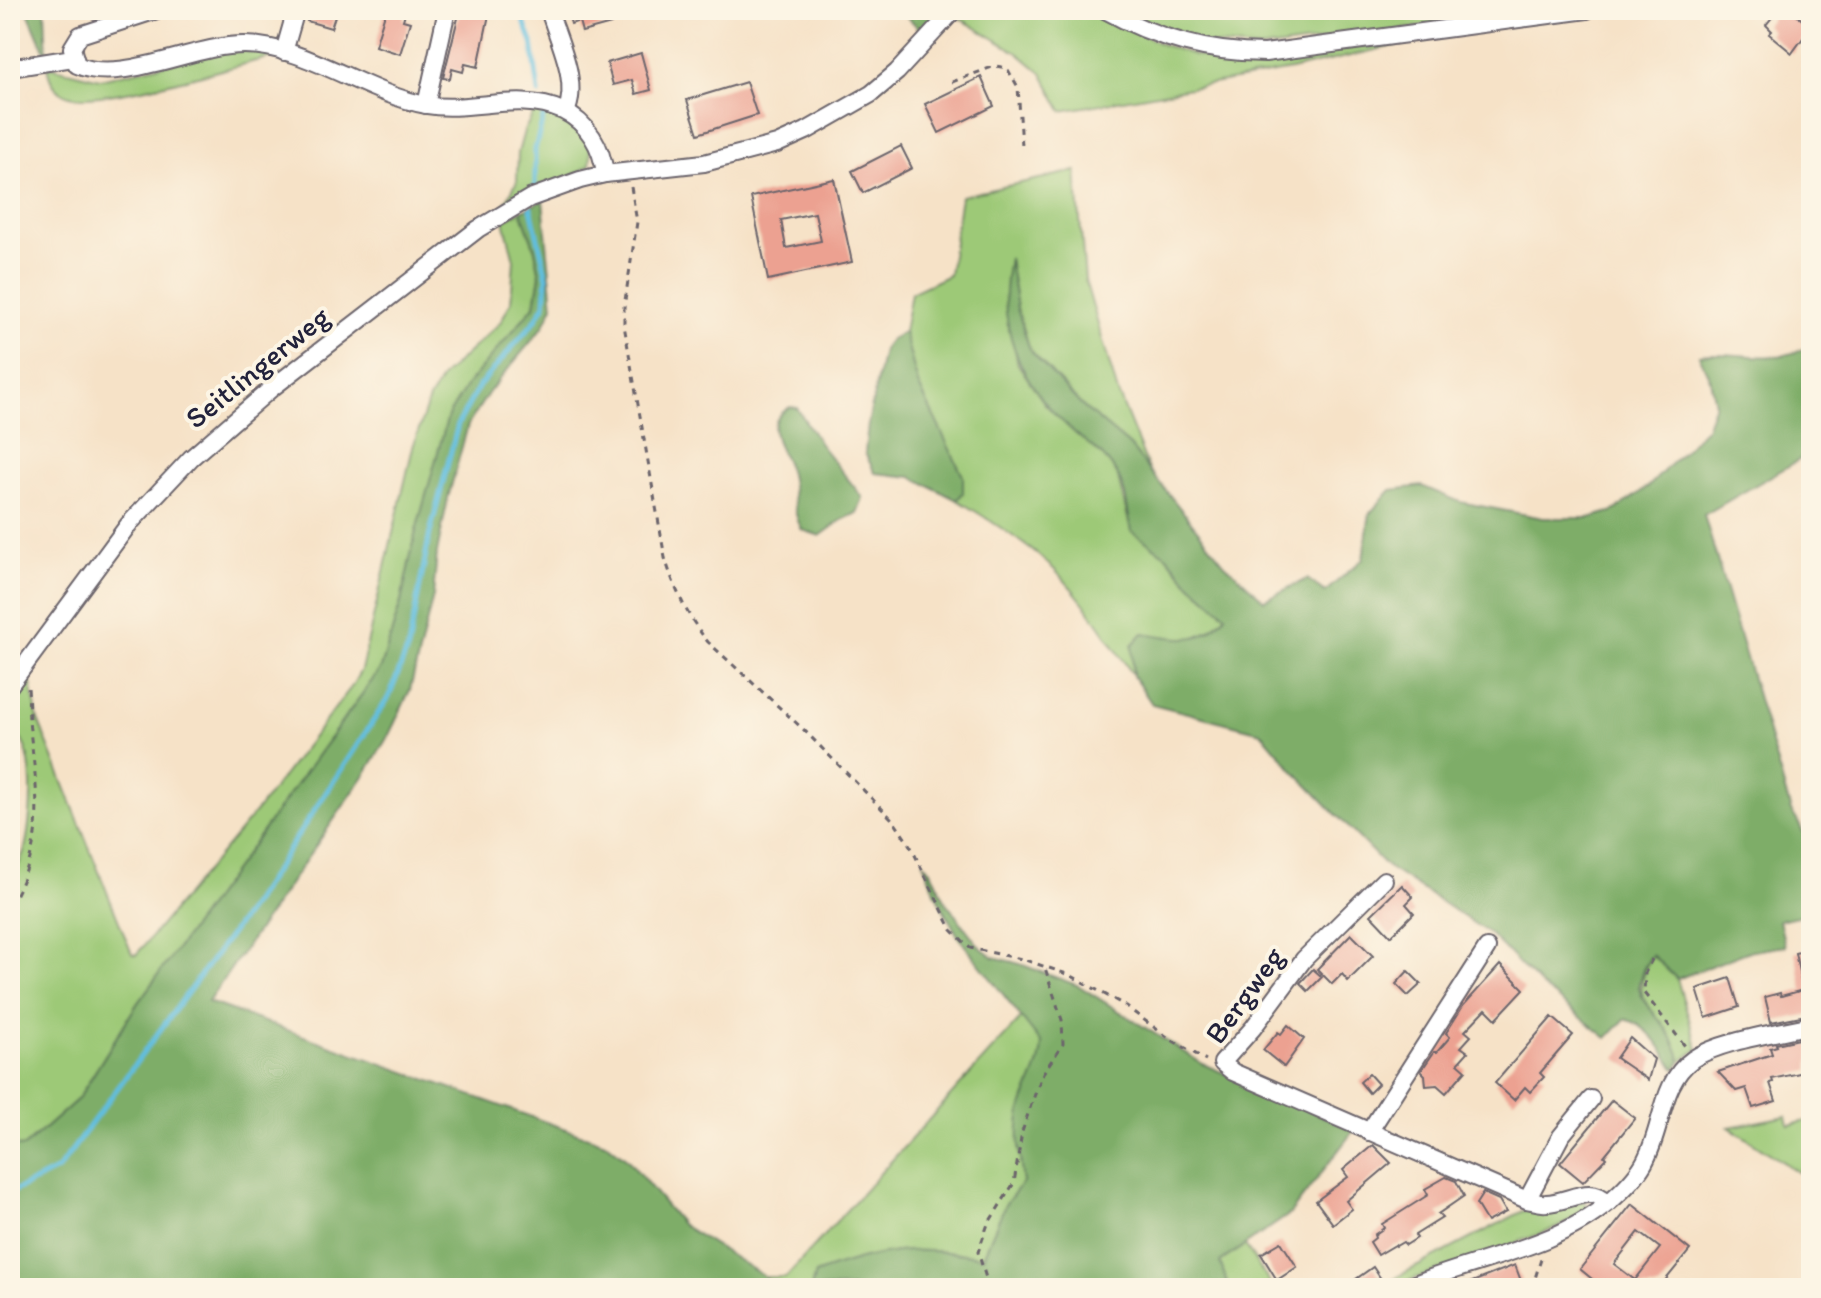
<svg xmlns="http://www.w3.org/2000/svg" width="1821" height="1298" font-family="Itim,sans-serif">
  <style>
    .green { fill: #9dc977; stroke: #607659; stroke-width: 2 }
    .forest { fill: #7ead68; stroke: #506852; stroke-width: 2 }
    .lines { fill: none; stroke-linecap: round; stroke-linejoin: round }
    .stream { stroke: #61bedf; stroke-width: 5 }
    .building { fill: #eca191; fill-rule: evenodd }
    .street-casing { stroke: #6c656c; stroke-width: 20 }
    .path { stroke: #6c656c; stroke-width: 3; stroke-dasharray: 6 6; stroke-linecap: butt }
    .street { stroke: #fff; stroke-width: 16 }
    .labels { text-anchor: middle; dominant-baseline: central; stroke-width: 8; stroke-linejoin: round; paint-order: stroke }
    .street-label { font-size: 30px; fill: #22223b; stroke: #fcf5e5 }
  </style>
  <rect width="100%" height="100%" fill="#fcf5e5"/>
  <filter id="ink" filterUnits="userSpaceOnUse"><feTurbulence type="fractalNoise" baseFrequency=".0125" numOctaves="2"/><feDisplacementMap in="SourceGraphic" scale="16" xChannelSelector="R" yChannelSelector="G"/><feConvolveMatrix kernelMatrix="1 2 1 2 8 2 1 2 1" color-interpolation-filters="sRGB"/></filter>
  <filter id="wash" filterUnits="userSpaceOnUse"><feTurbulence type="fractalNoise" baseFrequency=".006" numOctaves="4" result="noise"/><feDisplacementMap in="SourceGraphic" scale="32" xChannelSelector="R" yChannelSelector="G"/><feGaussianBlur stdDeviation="1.8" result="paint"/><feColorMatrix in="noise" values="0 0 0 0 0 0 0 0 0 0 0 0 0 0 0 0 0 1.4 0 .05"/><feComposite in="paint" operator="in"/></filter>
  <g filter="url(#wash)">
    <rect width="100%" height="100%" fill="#f6e2c7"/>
    <!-- green -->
    <g class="green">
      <path d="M963,10h130l68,34 33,11 38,5 36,-1 154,-20 -131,31 -229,41 -20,-38 -24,-20 -62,-37z"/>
      <path d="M1115,10h363l1,9 -219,30 -61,-6z"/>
      <path d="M246,51l30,5c-39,9 -180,51 -209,39 -13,-5 -18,-15 -20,-29l53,13 119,-27z"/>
      <path d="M535,110c30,7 61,19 55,55l-13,8 -72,31 12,-23 1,-28 6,-22z"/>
      <path d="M1076,171l9,109 33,113 32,79 -20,-26 -49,-41 -51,-55 -13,-42 -8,-46 -4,38 13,64 27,40 31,30 22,15 19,24 14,58 36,25 22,27 37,32c-27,32 -46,24 -83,18l-10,12v30c-27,-39 -53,-84 -90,-116 -27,-22 -56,-41 -86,-59l6,-7 -22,-60 -23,-49 -14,-52 7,-39 38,-18 12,-79z"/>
      <path d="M521,211l13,35 6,29 -5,30 -68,80 -35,92 -16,54 -15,71 -20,66 -244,336 -59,95 -54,48 -14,-1v-263c5,-12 12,-23 15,-35 6,-25 15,-107 -15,-118v-37l18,-25 10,52 94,234 4,1 122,-146 94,-123 9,-16 52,-223 16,-48 14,-23 57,-53 11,-21 3,-42 -10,-40z"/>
      <path d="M1652,955l25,24 21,70 -17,13c-12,-49 -61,-54 -29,-107z"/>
      <path d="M1022,1017l20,27 -1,17 -20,51 -2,36 4,34 -18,23 -22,52c-67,-12 -104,-7 -168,17l-4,14h-40l-6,-11h21z"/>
      <path d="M1787,1116l2,9 22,-5v35l-11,18 -71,-46z"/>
      <path d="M1583,1201l4,4 -1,5 -29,18 -169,60 3,-8 132,-69z"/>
      <path d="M1245,1245l28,43h-44l-9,-26z"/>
    </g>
    <!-- forest -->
    <g class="forest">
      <path d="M27,10h18l2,47z"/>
      <path d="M901,10h43l-20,24z"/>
      <path d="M543,200l10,106 -10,21 -54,65 -21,33 -20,73 -11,55 -4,43 -23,94 -20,43 -24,40 -158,229 400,142 20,16 54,65 83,52 6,11h-761v-142l14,1 54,-48 59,-95 244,-336 20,-66 15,-71 32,-115 19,-31 68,-80 5,-30 -6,-29 -13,-35z"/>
      <path d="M1009,258l8,50 13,42 51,55 49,41 94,117 40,37 43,-21 18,13 38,-33 7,-46 21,-23 31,-4 38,16 83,16h46l25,-7 35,-25 57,-58 9,-24 -5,-25 -11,-24c37,-6 79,13 112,-11v109l-107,62 87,296c24,33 20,63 20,102l-32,7 6,26 -38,6 -70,27 -25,-24c-6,9 -12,18 -13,29 0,17 18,30 26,43 8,11 13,22 16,35l-6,7c-13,-20 -25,-43 -50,-50l-18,19 -66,-52 -51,-52 -104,-68 -92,-95 -33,-39 -109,-28 -19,-28 -1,-31 11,-12c37,5 57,14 83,-18l-37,-32 -22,-27 -36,-25c-3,-19 -5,-44 -16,-60 -11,-17 -25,-25 -40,-38 -41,-35 -67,-77 -70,-132 -1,-14 2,-29 4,-43z"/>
      <path d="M904,332l14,52 45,92v17l-6,7 -45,-23 -37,-4 -10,-20 3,-29 15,-74 8,-11z"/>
      <path d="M790,407l7,1 23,36 43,54 -6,15 -15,7 -22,16 -18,-6c-11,-22 -7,-34 -12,-56 -5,-24 -33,-47 0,-67z"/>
      <path d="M923,862l7,7 17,35 33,43 14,10 26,7 59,22 124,78 151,66 -64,84 -70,48 9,26h-418l4,-14c63,-24 100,-29 168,-17l22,-52 18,-23c-3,-23 -7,-48 -2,-71 6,-24 20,-42 21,-67l-83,-106 -21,-39z"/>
    </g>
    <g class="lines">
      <!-- stream -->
      <g class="stream">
        <path d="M519,10l13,32 7,51"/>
        <path d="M535,188v-39l9,-34"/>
        <path d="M10,1193l48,-24 194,-264 137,-208 19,-49 22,-115 28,-109 21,-38 56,-65 10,-17 2,-26 -16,-70"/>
      </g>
    </g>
    <g id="blocks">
      <!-- building -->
      <g class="building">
        <path d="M310,10h27l-6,18 -24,-7z"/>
        <path d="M386,10h20l-3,10 7,2 -10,32 -25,-8z"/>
        <path d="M460,10h30l-12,57 -13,-3 -2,8 -11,-3 -2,10 -7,-1z"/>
        <path d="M567,10h40l4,14 -29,8 -3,-11 -8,3z"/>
        <path d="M1778,10h12l21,17 -19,26 -23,-19 3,-3 -6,-6z"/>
        <path d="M641,53l10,37 -15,4 -4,-14 -19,5 -6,-22z"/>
        <path d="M981,77l13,29 -55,27 -14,-29z"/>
        <path d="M746,82l11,33 -59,19 -11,-34z"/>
        <path d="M901,146l11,22 -49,25 -11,-22z"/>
        <path d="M834,179l18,83 -84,18 -17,-83zM815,213l6,28 -35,7 -5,-28z"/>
        <path d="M1402,885l11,12 -7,7 8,9 -23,23 -20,-21z"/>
        <path d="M1351,934l22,22 -25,25 -6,-7 -10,10 -15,-15z"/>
        <path d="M1811,949v65l-40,8 -6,-25 15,-4 1,3 22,-6 -8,-37z"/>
        <path d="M1500,965l24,24 -28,30 -10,-10 -21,22 6,5 -10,11 7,5 -10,11 8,7 -20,23 -9,-8 -11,1 -1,-11 -4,-4 13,-19h3l13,-15 -4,-4 17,-27z"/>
        <path d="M1313,969l9,8 -14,14 -8,-8z"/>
        <path d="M1408,971l13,13 -13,12 -12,-12z"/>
        <path d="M1730,978l9,29 -33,11 -9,-29z"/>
        <path d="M1552,1017l21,18 -33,38 4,4 -14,15 -5,-5 -11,13 -19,-17z"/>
        <path d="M1288,1025l16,14 -20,28 -21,-17 15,-18 3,2z"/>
        <path d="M1630,1038l24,21 -6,21 -32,-22z"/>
        <path d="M1804,1038l1,7 6,-1 -2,27 -37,8 1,3 -3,1 6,18 -23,7 -7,-20 -10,3 -18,-19 54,-18 -2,-6 7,-2 -1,-2z"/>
        <path d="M1369,1074l9,10 -9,9 -9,-11z"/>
        <path d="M1612,1100l23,18 -31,38 2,2 -23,24 -23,-19z"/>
        <path d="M1373,1145l18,18 -45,38 6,8 -19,15 -17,-23 32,-24 -5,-7z"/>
        <path d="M1446,1177l10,4 8,15 -26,18 4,4 -27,17 2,3 -11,7 -3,-3 -7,4 -1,-1 -17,10 -8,-13 5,-4 -1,-3 10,-7 -2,-4 46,-29 -3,-6z"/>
        <path d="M1483,1193l16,7 7,12 -19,10 -11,-18z"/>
        <path d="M1632,1204l58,46 -31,38h-56l-23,-19zM1639,1232l21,16 -25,32 -21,-16z"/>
        <path d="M1281,1242l16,25 -20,13 -16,-26z"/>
        <path d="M1515,1265l6,16 -19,7h-45z"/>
        <path d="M1373,1267l8,12 -13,9h-6l-6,-9z"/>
      </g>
    </g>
  </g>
  <g filter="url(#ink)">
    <use href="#blocks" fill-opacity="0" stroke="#6c656c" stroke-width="2"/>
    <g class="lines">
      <!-- street casing -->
      <g class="street-casing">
        <g id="street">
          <path d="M157,10l-77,25 -8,13 5,17c44,20 116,-20 166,-20 60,-1 121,48 183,60 46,8 93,-14 137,6 25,12 39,36 42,63"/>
          <path d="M549,10c9,30 31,72 17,102"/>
          <path d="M1105,10c50,28 102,43 160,43l322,-43"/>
          <path d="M284,52l12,-42"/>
          <path d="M10,68l63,-10"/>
          <path d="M426,105l21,-95"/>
          <path d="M10,685l119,-161 62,-66 81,-70 206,-159 52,-31 50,-18 25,-6 99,-11 73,-19 29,-13 65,-37 26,-22 57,-62"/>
          <path d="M1384,880l-80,79 -51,69 -31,35 11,9 294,128c6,1 13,4 19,3 22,0 44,-20 62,0"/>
          <path d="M1369,1132l118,-184"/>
          <path d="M1527,1200l34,-64 30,-37"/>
          <path d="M1405,1288c64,-28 149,-39 203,-85 13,-11 27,-24 36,-40 19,-33 16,-81 49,-104 27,-18 85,-26 118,-34"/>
        </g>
      </g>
      <!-- path -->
      <g class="path">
        <path d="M952,82l43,-16 12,2 11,19 4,59"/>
        <path d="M631,187l6,35 -13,85v18l41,233c10,32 22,58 43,84l95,87 90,91 18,27 41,83 18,18 52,11 48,16 54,30 46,34 36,21"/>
        <path d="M10,905c36,-64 28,-106 20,-175 -2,-14 -1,-29 -2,-43"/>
        <path d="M1652,959l-7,14 -1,20 41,53"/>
        <path d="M989,1288l-11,-36 10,-28 26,-41 8,-51 10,-30 11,-29 20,-29 -1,-24 -17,-52"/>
        <path d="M1532,1288l10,-32"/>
      </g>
      <!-- street -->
      <use href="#street" class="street"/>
    </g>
  </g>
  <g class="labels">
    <!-- street labels -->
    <g class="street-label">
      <text transform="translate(257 367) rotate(-39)">Seitlingerweg</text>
      <text transform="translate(1244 995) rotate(-54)">Bergweg</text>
    </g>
  </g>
  <!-- margin -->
  <rect width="1821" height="1298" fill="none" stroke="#fcf5e5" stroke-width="40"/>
</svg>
